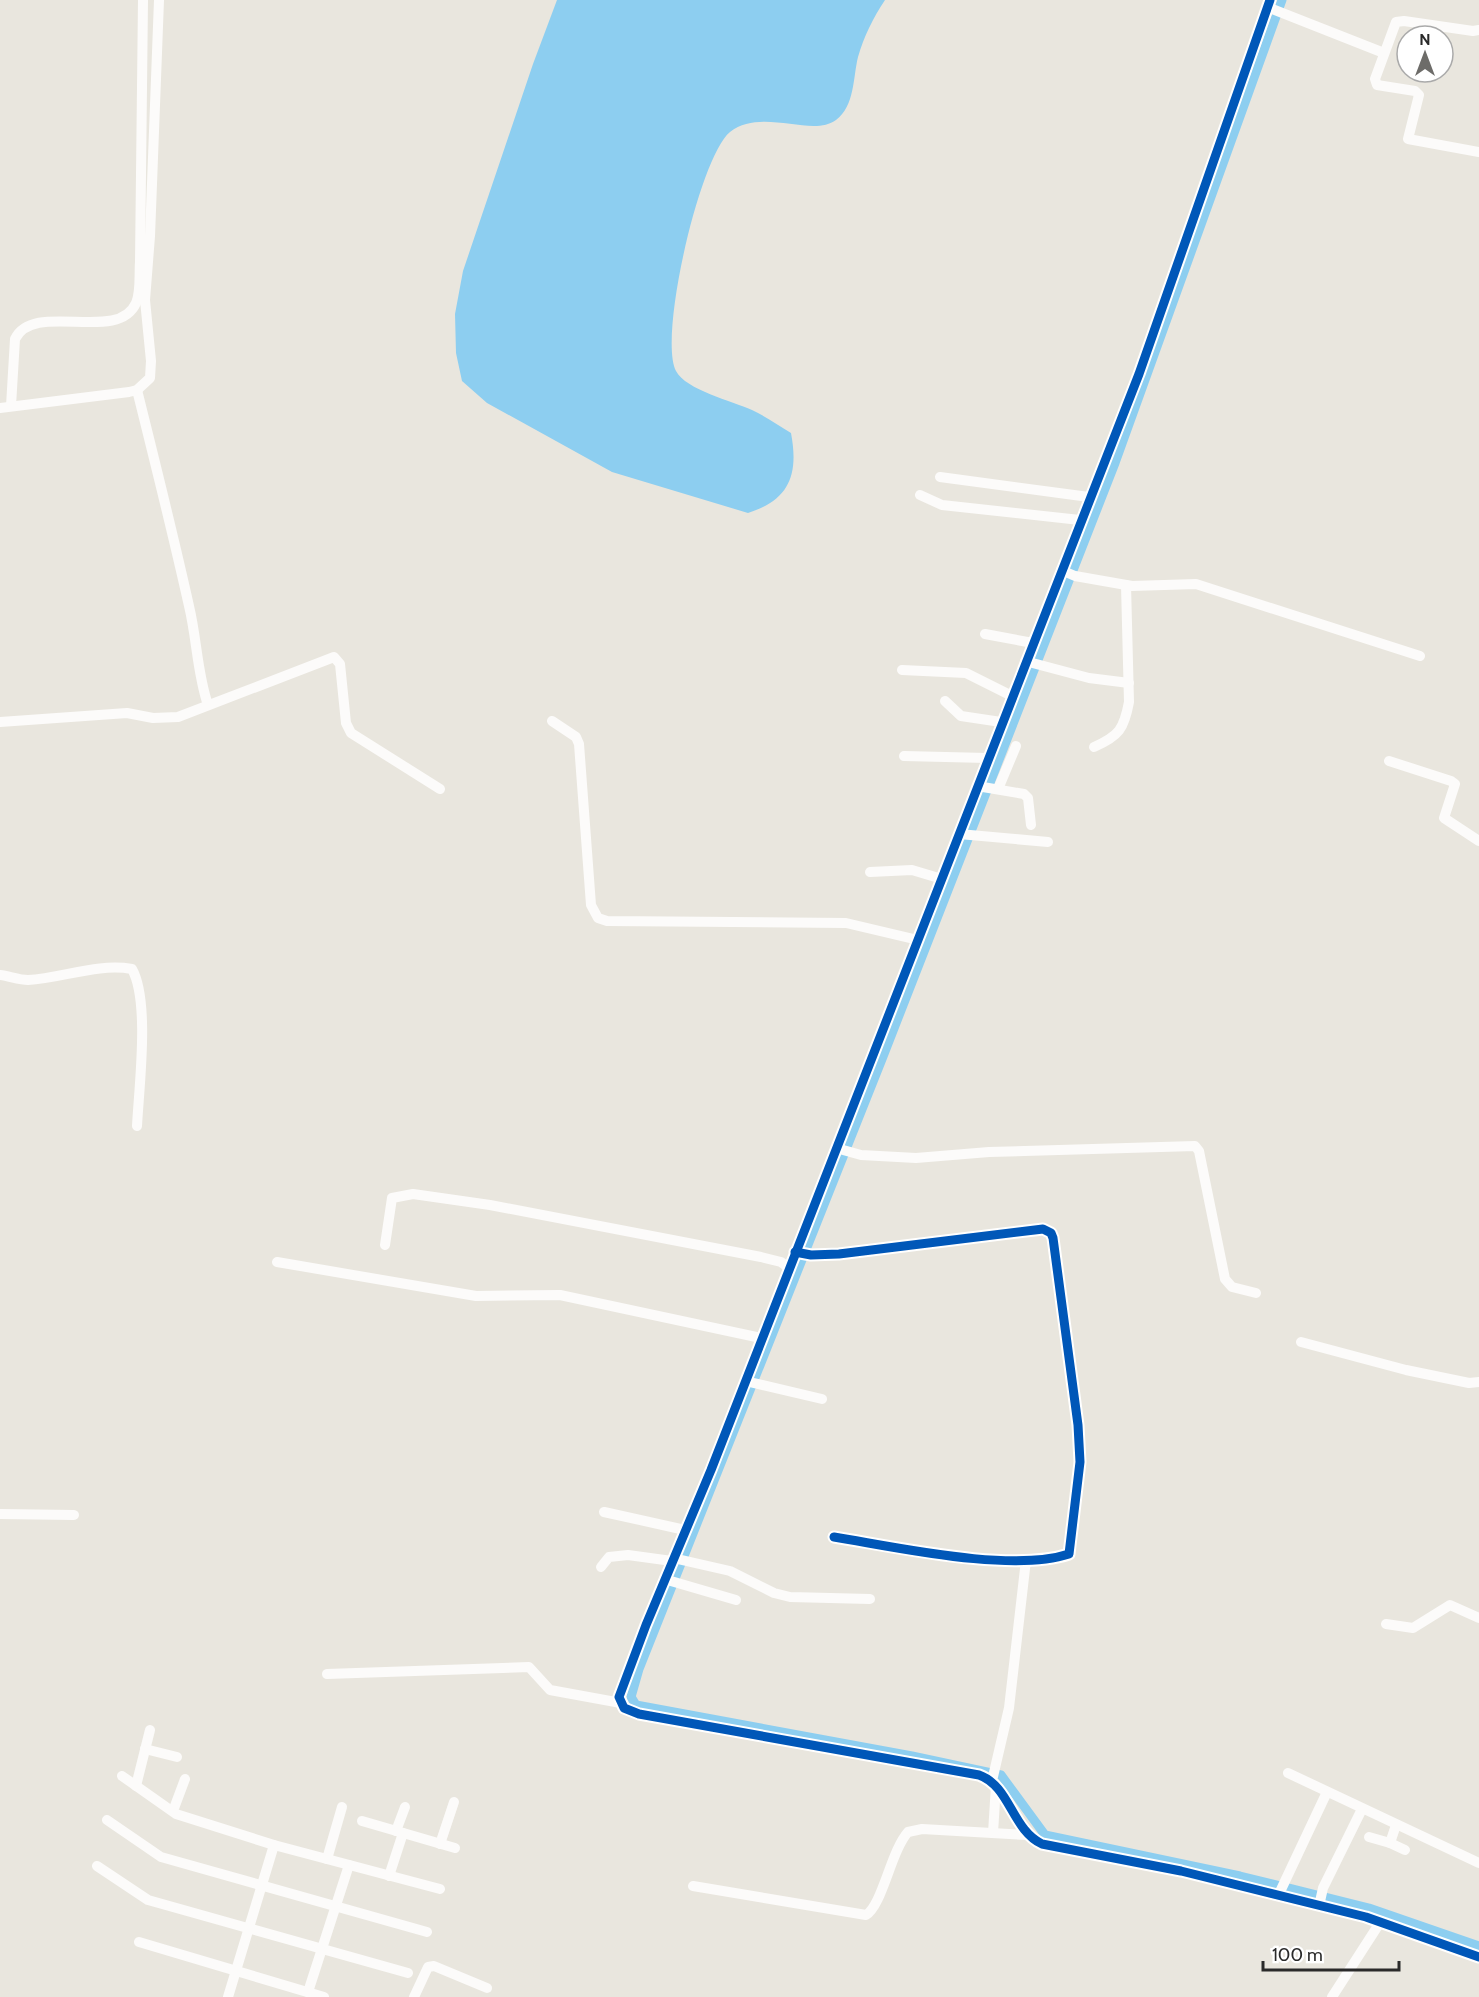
<svg xmlns="http://www.w3.org/2000/svg" width="1479" height="1997" font-family="Cabin,sans-serif">
  <style>
    .water { fill: #8dcef0 }
    .lines { fill: none; stroke-linecap: round; stroke-linejoin: round }
    .canal { stroke: #8dcef0; stroke-width: 9 }
    .street { stroke: #fcfbfa; stroke-width: 10 }
    .cycleway-casing { stroke: #fff; stroke-width: 13 }
    .cycleway { stroke: #0057b8; stroke-width: 9 }
  </style>
  <rect width="100%" height="100%" fill="#e9e6de"/>
  <!-- water -->
  <path class="water" d="M557,0h328c-12,18 -21,36 -27,57 -5,20 -3,49 -22,63 -24,18 -74,-13 -106,12 -30,24 -72,205 -54,239 10,19 56,30 76,39 13,6 26,15 39,23 8,42 -2,67 -43,80l-136,-41 -125,-69 -25,-22 -6,-28 -1,-39 8,-43 70,-207z"/>
  <g class="lines">
    <!-- canal -->
    <path class="canal" d="M1282,0l-167,463 -233,596 -243,610 -8,28 5,8 276,51 89,19 44,60 195,41 129,32 110,38"/>
    <!-- street -->
    <g class="street">
      <path d="M1270,0l-131,374 -428,1096 -65,155 -27,72 5,11 15,6 340,61c31,11 33,55 63,69l139,27 185,46 113,40"/>
      <path d="M1267,7l117,46"/>
      <path d="M1479,30l-6,1 -69,-10 -8,1 -21,57 2,6 38,6 4,4 -11,44 71,13"/>
      <path d="M137,390c18,72 36,144 52,216 8,33 8,67 19,99"/>
      <path d="M11,406l4,-67c19,-39 103,5 121,-36 5,-11 3,-28 4,-41l3,-262"/>
      <path d="M0,408l129,-16 8,-2 13,-12 1,-17 -6,-61 5,-64 9,-236"/>
      <path d="M940,477l149,20"/>
      <path d="M920,495l22,10 138,15"/>
      <path d="M1061,570l14,6 57,10 64,-2 224,72"/>
      <path d="M985,634l48,9"/>
      <path d="M1025,661l64,17 40,5"/>
      <path d="M902,670l64,3 46,23"/>
      <path d="M945,701l16,15 40,6"/>
      <path d="M552,721l24,16 3,7 12,161 7,13 9,3 239,2 72,17"/>
      <path d="M0,722l127,-9 26,5 25,-1 156,-60 6,7 6,59 5,10 89,56"/>
      <path d="M1094,747c25,-11 30,-18 35,-45l-3,-117"/>
      <path d="M904,756l83,2"/>
      <path d="M1389,761l62,20 4,3 -11,34 35,23"/>
      <path d="M977,786l47,8 4,4 3,27"/>
      <path d="M998,789l18,-43"/>
      <path d="M959,834l89,8"/>
      <path d="M870,872l42,-2 30,9"/>
      <path d="M0,975c9,1 19,5 28,5 35,-2 69,-17 104,-11 18,32 7,118 5,157"/>
      <path d="M836,1148l25,7 55,3 73,-6 206,-6 4,5 26,128 7,8 24,6"/>
      <path d="M385,1245l7,-47 21,-4 77,11 271,52 20,5 8,6"/>
      <path d="M795,1252l16,3 28,-1 204,-25 8,4 2,5 25,187 2,37 -11,92c-58,19 -173,-7 -235,-17"/>
      <path d="M277,1262l199,34 84,-1 201,43"/>
      <path d="M1301,1342l105,28 63,13 10,-1"/>
      <path d="M745,1381l77,18"/>
      <path d="M604,1512l81,18"/>
      <path d="M0,1514l74,1"/>
      <path d="M673,1558l57,13 44,22 16,4 80,2"/>
      <path d="M601,1567l8,-10 19,-2 44,6"/>
      <path d="M664,1579l72,21"/>
      <path d="M1386,1624l27,4 37,-23 29,13"/>
      <path d="M327,1674l202,-7 21,23 71,13"/>
      <path d="M145,1749l32,8"/>
      <path d="M1288,1773l191,90"/>
      <path d="M122,1776l54,38 98,31 166,44"/>
      <path d="M992,1781l17,-73 17,-148"/>
      <path d="M136,1786l14,-56"/>
      <path d="M173,1811l12,-32"/>
      <path d="M107,1820l54,37 266,75"/>
      <path d="M362,1821l93,27"/>
      <path d="M1396,1825l-6,18 15,7"/>
      <path d="M396,1831l9,-24"/>
      <path d="M993,1833l3,-48"/>
      <path d="M1369,1837l21,6"/>
      <path d="M440,1844l14,-42"/>
      <path d="M327,1859l15,-52"/>
      <path d="M97,1866l51,34 260,73"/>
      <path d="M389,1876l14,-43"/>
      <path d="M693,1886l173,29c16,-9 25,-64 42,-83l14,-3 105,6"/>
      <path d="M1278,1896l49,-104"/>
      <path d="M1319,1906l4,-18 39,-79"/>
      <path d="M139,1942l185,55"/>
      <path d="M308,1992l41,-127"/>
      <path d="M228,1997l46,-152"/>
      <path d="M414,1997l14,-30 6,-1 53,22"/>
      <path d="M1332,1997l49,-76"/>
    </g>
    <!-- cycleway casing -->
    <g class="cycleway-casing">
      <g id="cycleway">
        <path d="M1270,0l-131,374 -428,1096 -65,155 -27,72 5,11 15,6 340,61c31,11 33,55 63,69l139,27 185,46 113,40"/>
        <path d="M795,1252l16,3 28,-1 204,-25 8,4 2,5 25,187 2,37 -11,92c-58,19 -173,-7 -235,-17"/>
      </g>
    </g>
    <!-- cycleway -->
    <use href="#cycleway" class="cycleway"/>
  </g>
  <!-- north arrow -->
  <g transform="translate(1425 54)"><circle r="28" fill="#ffffff" stroke="#aaaaaa" stroke-width="1.5"/>
  <path d="M0-4.5L10 22L0 15L-10 22Z" fill="#6d6c69"/>
  <text y="-9" font-size="16" font-weight="bold" text-anchor="middle" fill="#2a2a2a">N</text>
  </g>
  <!-- scale -->
  <path d="M1263 1961v9h136v-9" fill="none" stroke="#2a2a2a" stroke-width="3"/>
  <text x="1272" y="1961" font-size="18" fill="#2a2a2a" stroke="#ffffff" stroke-width="4.5" paint-order="stroke">100 m</text>
</svg>
